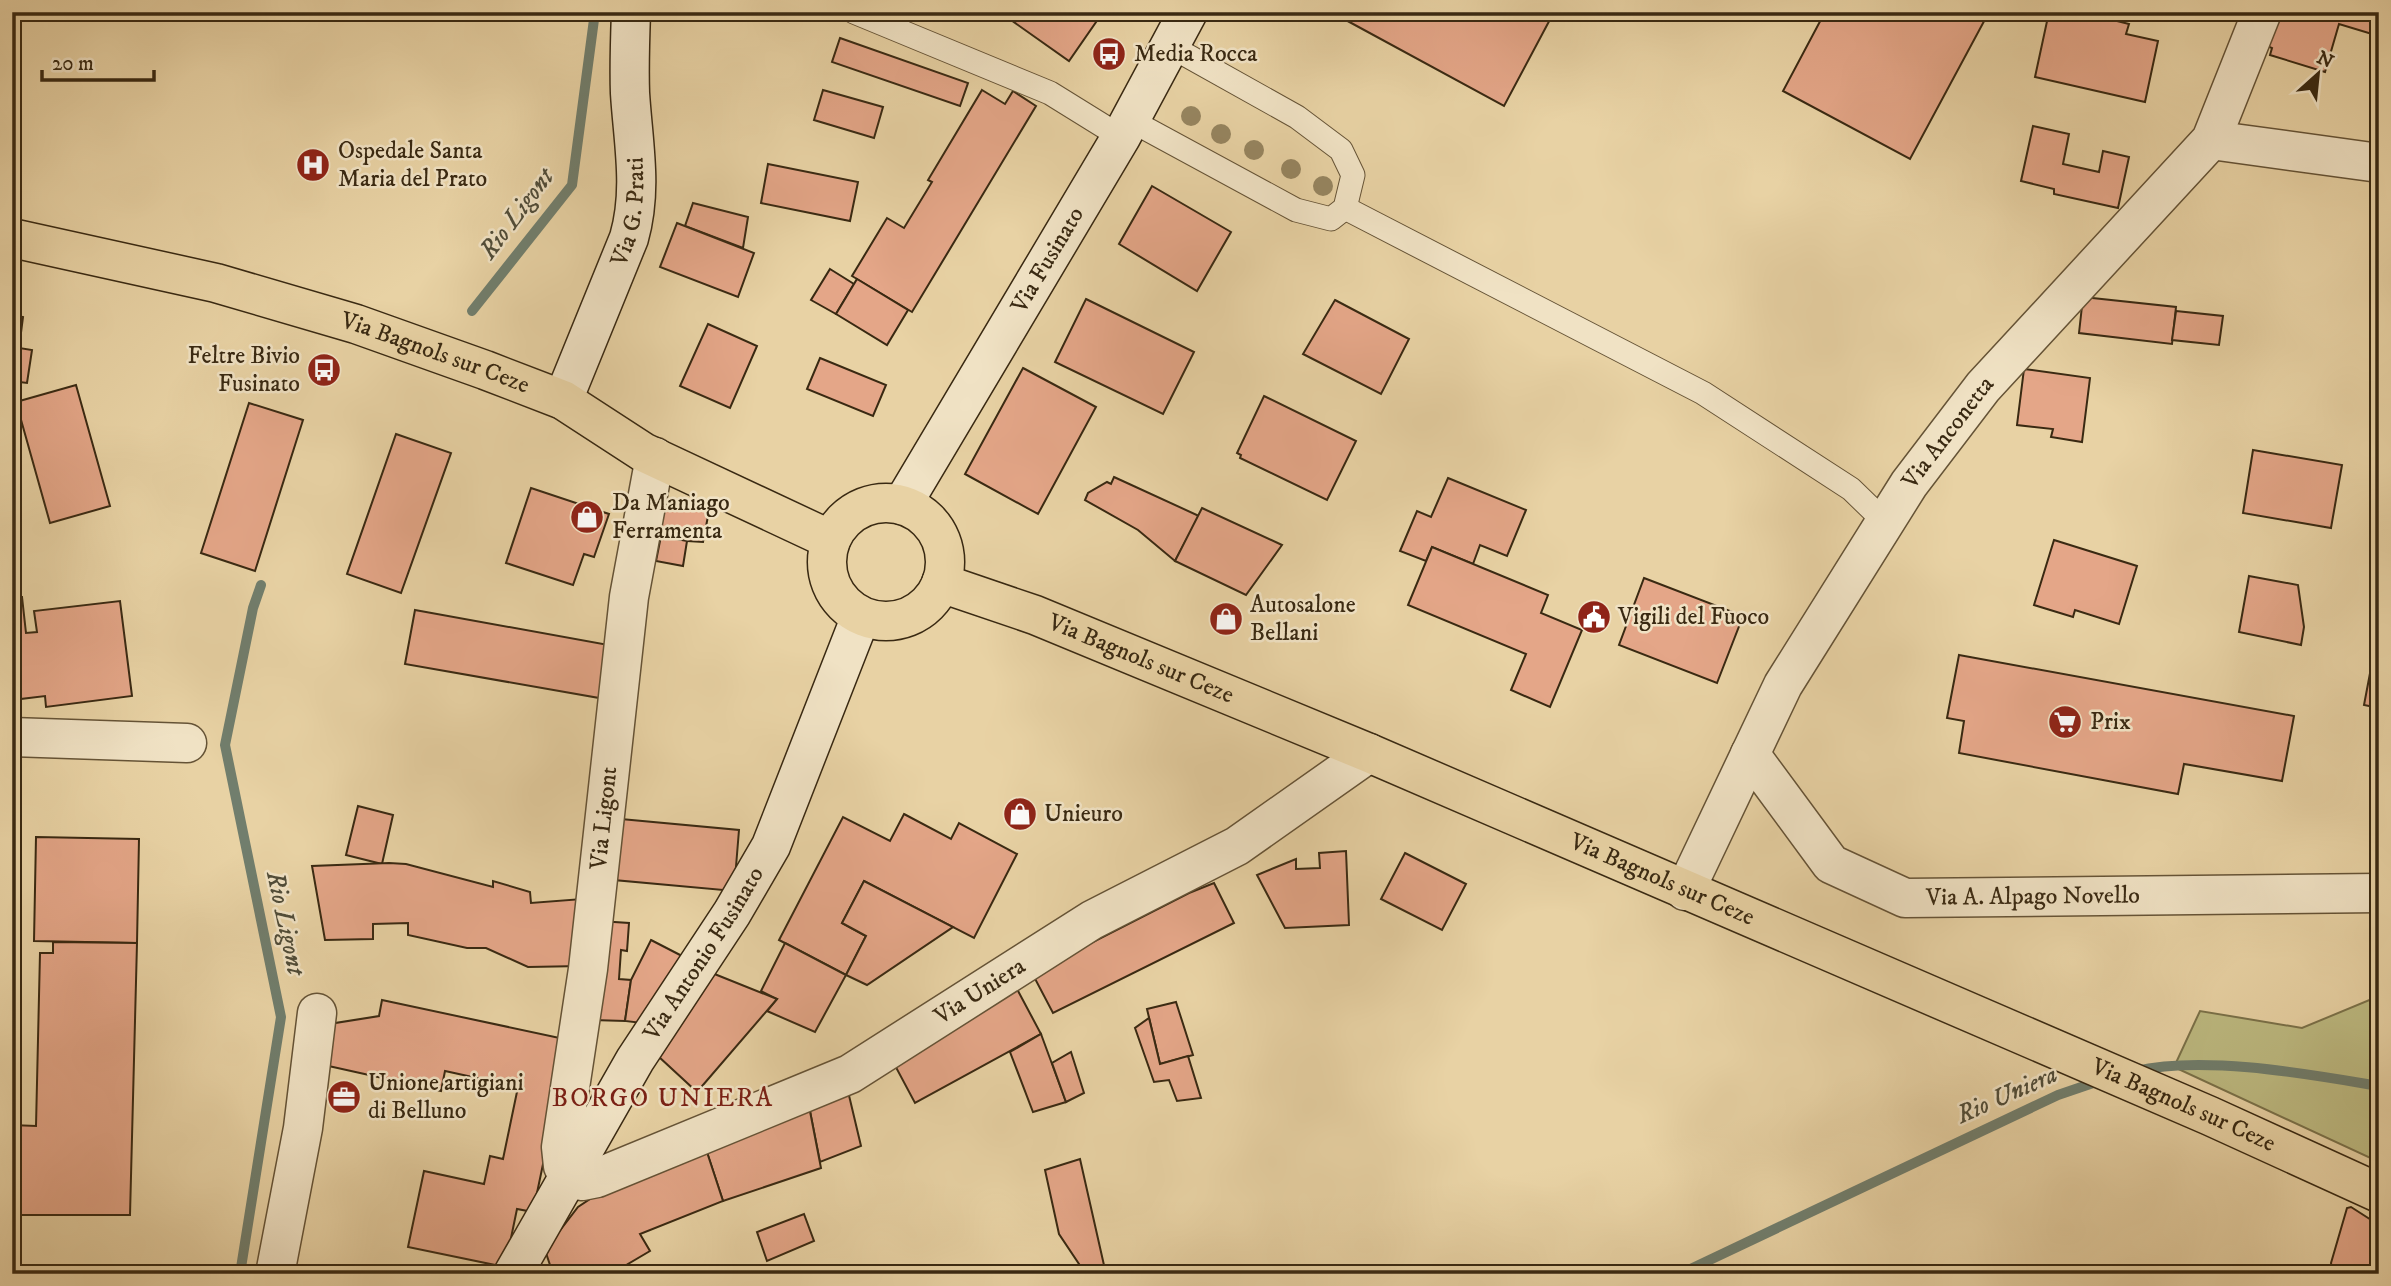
<svg xmlns="http://www.w3.org/2000/svg" width="2391" height="1286" font-family="'IM FELL DW Pica',serif">
  <style>
    .green { fill: #bdba81; stroke: #7b724a; stroke-width: 2 }
    .lines { fill: none; stroke-linecap: round; stroke-linejoin: round }
    .stream { stroke: #717e6d; stroke-width: 10 }
    .building { fill: #e4a688; stroke: #392912; stroke-width: 2 }
    .lane-casing { stroke: #655336; stroke-width: 25 }
    .street-casing { stroke: #655336; stroke-width: 41 }
    .secondary-casing { stroke: #392912; stroke-width: 41 }
    .primary-casing { stroke: #392912; stroke-width: 41 }
    .lane { stroke: #f0e2c4; stroke-width: 23 }
    .street { stroke: #f0e2c4; stroke-width: 38 }
    .secondary { stroke: #f0e2c4; stroke-width: 38 }
    .primary { stroke: #e8d2a4; stroke-width: 38 }
    .tree { fill: #968560 }
    .labels { text-anchor: middle; dominant-baseline: central; stroke-width: 5; stroke-linejoin: round; paint-order: stroke }
    .poi-label { font-size: 24px; fill: #392912; stroke: #f0e2c4; text-anchor: start }
    .street-label { font-size: 24px; fill: #392912; stroke: #f0e2c4 }
    .water-label { font-size: 26px; font-style: italic; fill: #504c38; stroke: #f0e2c4 }
    .neighbourhood-label { font-size: 26px; letter-spacing: 2px; fill: #7a1f14; stroke: #f0e2c4 }
  </style>
  <rect width="100%" height="100%" fill="#e8d2a4"/>
  <filter id="stains"><feTurbulence type="fractalNoise" baseFrequency=".00286" numOctaves="4"/><feColorMatrix values="0 0 0 0 .2 0 0 0 0 .09 0 0 0 0 .02 0 0 0 .5 -.17"/></filter>
  <radialGradient id="worn" r=".72"><stop offset=".6" stop-color="#630" stop-opacity="0"/><stop offset="1" stop-color="#630" stop-opacity=".3"/></radialGradient>
  <!-- green -->
  <path class="green" d="M2379,996v166l-205,-95 26,-56 102,17z"/>
  <g class="lines">
    <!-- stream -->
    <g class="stream">
      <path d="M472,311l100,-126 23,-173"/>
      <path d="M2135,1071c70,-16 172,3 244,15"/>
      <path d="M240,1274l41,-257 -56,-272 28,-137 8,-23"/>
      <path d="M1680,1274l378,-179 41,-14"/>
    </g>
  </g>
  <!-- building -->
  <g class="building">
    <path d="M993,12h110l-34,49 -61,-43z"/>
    <path d="M1331,12l137,2 86,-2 -50,94z"/>
    <path d="M1825,12h164l-79,147 -127,-68z"/>
    <path d="M2049,12h32l48,12 -3,10 32,7 -13,61 -110,-25z"/>
    <path d="M2277,12h102l-7,22 -33,-10 -14,48 -55,-17 2,-7 -5,-2z"/>
    <path d="M840,38l128,45 -8,23 -128,-44z"/>
    <path d="M823,90l60,17 -9,31 -60,-18z"/>
    <path d="M982,90l23,14 8,-13 23,15 -124,206 -60,-36 35,-58 17,10 28,-46 -4,-2z"/>
    <path d="M2033,126l36,8 -6,30 36,8 4,-21 26,6 -11,51 -64,-14v-5l-33,-8z"/>
    <path d="M768,164l90,18 -8,39 -89,-18z"/>
    <path d="M1152,186l79,46 -34,59 -78,-47z"/>
    <path d="M693,203l55,14 -5,31 -58,-22z"/>
    <path d="M677,223l77,30 -16,44 -78,-30z"/>
    <path d="M830,269l24,15 -18,30 -25,-14z"/>
    <path d="M857,279l51,31 -21,35 -51,-31z"/>
    <path d="M2083,297l93,10 -4,37 -93,-11z"/>
    <path d="M1086,299l108,53 -31,62 -108,-52z"/>
    <path d="M1335,300l74,39 -28,55 -78,-40z"/>
    <path d="M2176,311l47,5 -4,29 -47,-5z"/>
    <path d="M12,315l11,2 -4,31 13,2 -5,33 -15,-2z"/>
    <path d="M708,324l49,22 -27,62 -50,-22z"/>
    <path d="M820,358l66,27 -13,31 -66,-27z"/>
    <path d="M1023,368l73,39 -58,107 -73,-40z"/>
    <path d="M2024,369l66,9 -8,64 -31,-5 2,-8 -36,-4z"/>
    <path d="M76,385l34,121 -60,17 -34,-121z"/>
    <path d="M1264,396l92,45 -29,59 -87,-42 1,-3 -4,-2z"/>
    <path d="M249,403l54,17 -48,151 -54,-18z"/>
    <path d="M396,434l55,19 -50,140 -54,-19z"/>
    <path d="M2253,450l89,15 -11,63 -88,-15z"/>
    <path d="M1114,477l85,39 -24,45 -37,-31 -53,-30 3,-7 19,-11 4,2z"/>
    <path d="M1448,478l78,32 -19,46 -27,-11 -7,19 -41,-17 -6,14 -26,-10 17,-40 14,6z"/>
    <path d="M531,488l78,26 -15,43 -10,-3 -11,31 -67,-22z"/>
    <path d="M664,503l45,8 -6,31 -16,-1 -26,-5 -3,-2z"/>
    <path d="M1202,508l80,37 -36,50 -71,-34z"/>
    <path d="M661,536l26,5 -4,25 -27,-5z"/>
    <path d="M2054,540l83,26 -18,58 -44,-14 -2,7 -39,-12z"/>
    <path d="M1432,547l116,48 -7,18 41,17 -32,77 -39,-17 15,-36 -118,-49z"/>
    <path d="M2249,576l49,9 6,42 -3,18 -62,-13z"/>
    <path d="M1644,578l99,38 -26,67 -98,-38z"/>
    <path d="M12,597h10l4,36 11,-1 -3,-21 86,-10 12,95 -86,11 -1,-11 -33,4z"/>
    <path d="M415,610l199,36 -9,53 -200,-35z"/>
    <path d="M2378,631h1v77l-15,-3z"/>
    <path d="M1959,655l335,61 -12,65 -98,-17 -6,30 -219,-41 5,-32 -17,-3z"/>
    <path d="M358,806l35,9 -11,49 -36,-9z"/>
    <path d="M904,814l47,25 8,-16 58,31 -43,84 -110,-57 -22,42 24,13 -20,39 -67,-35 64,-123 47,24z"/>
    <path d="M610,818l129,12 -5,61 -131,-12z"/>
    <path d="M36,837l103,2 -2,104 -103,-2z"/>
    <path d="M1346,851l3,74 -64,3 -28,-53 39,-16v10l24,-1 -1,-15z"/>
    <path d="M1405,853l61,31 -24,46 -61,-31z"/>
    <path d="M389,863l17,1 87,23v-6l37,11 1,11 51,-4 -1,67 -53,1 -42,-19h-19l-59,-13v-12l-35,1v15l-48,1 -13,-74z"/>
    <path d="M864,881l89,46 -86,58 -21,-10 20,-39 -24,-13z"/>
    <path d="M1214,883l20,40 -181,90 -21,-40 157,-80z"/>
    <path d="M599,921l30,2 -2,28 -6,-1 -2,29 12,1 -6,41 -32,-1z"/>
    <path d="M651,940l33,17 -42,66 -17,-2 6,-41z"/>
    <path d="M53,942l84,1 -7,272h-118v-90l24,1 4,-173h13z"/>
    <path d="M785,943l61,32 -31,57 -48,-21 10,-12 -16,-8z"/>
    <path d="M712,973l65,26 -80,93 -39,-36z"/>
    <path d="M1017,989l24,45 -126,69 -24,-45z"/>
    <path d="M382,1000l187,40 -36,172 -16,-3 -12,58 -97,-20 16,-76 60,13 6,-28 13,3 15,-72 -73,-16 -4,20 -126,-28 8,-38 56,-9z"/>
    <path d="M1176,1002l17,53 -33,9 -13,-55z"/>
    <path d="M1149,1018l11,46 28,-8 13,42 -24,3 -8,-21 -15,2 -19,-54z"/>
    <path d="M1041,1034l25,68 -33,10 -23,-60z"/>
    <path d="M1071,1052l13,41 -18,9 -14,-39z"/>
    <path d="M847,1087l14,59 -41,16 -12,-61z"/>
    <path d="M808,1101l13,67 -98,33 -20,-61z"/>
    <path d="M703,1140l20,61 -83,33 10,17 -39,23h-58l-8,-24 33,-43 59,-39z"/>
    <path d="M1080,1159l26,115h-40v-2l15,-5 -22,-33 -14,-64z"/>
    <path d="M2351,1207l28,18v49h-46l-2,-11 16,-55z"/>
    <path d="M804,1214l10,27 -47,20 -10,-29z"/>
  </g>
  <g class="lines">
    <!-- lane casing -->
    <g class="lane-casing">
      <g id="lane">
        <path d="M854,12l196,81 71,44"/>
        <path d="M1130,120l166,90 35,9 14,-11 8,-33 -12,-25 -44,-33 -127,-71"/>
        <path d="M1345,208l358,185 148,96 34,33"/>
      </g>
    </g>
    <!-- street casing -->
    <g class="street-casing">
      <g id="street">
        <path d="M2211,140l168,23"/>
        <path id="s1" d="M655,457l-26,140 -41,372 -27,178 2,19 6,13 13,2 15,-3 253,-104 242,-154 145,-74 132,-93"/>
        <path d="M12,737l175,6"/>
        <path id="s2" d="M1750,754l81,110 74,34 474,-5"/>
        <path id="s3" d="M1685,891l98,-206 126,-201 74,-97 228,-247 51,-128"/>
        <path d="M275,1274l28,-146 14,-115"/>
      </g>
    </g>
    <!-- secondary casing -->
    <g class="secondary-casing">
      <g id="secondary">
        <path id="s4" d="M563,400l66,-162c14,-49 4,-96 1,-145 -1,-27 0,-54 1,-81"/>
        <path id="s5" d="M902,505l219,-368 67,-125"/>
        <path id="s6" d="M513,1274l122,-214 97,-147 39,-67 90,-230"/>
      </g>
    </g>
    <!-- primary casing -->
    <g class="primary-casing">
      <g id="primary">
        <path id="s7" d="M12,238l204,45 140,41 129,46 78,30 80,52 188,88"/>
        <circle cx="886" cy="562" r="59"/>
        <path id="s8" d="M941,583l94,32 334,138 841,363 169,77"/>
      </g>
    </g>
    <!-- lane -->
    <use href="#lane" class="lane"/>
    <!-- street -->
    <use href="#street" class="street"/>
    <!-- secondary -->
    <use href="#secondary" class="secondary"/>
    <!-- primary -->
    <use href="#primary" class="primary"/>
  </g>
  <!-- trees -->
  <g class="tree">
    <circle cx="1191" cy="116" r="10"/>
    <circle cx="1221" cy="134" r="10"/>
    <circle cx="1254" cy="150" r="10"/>
    <circle cx="1291" cy="169" r="10"/>
    <circle cx="1323" cy="186" r="10"/>
  </g>
  <!-- icons -->
  <defs>
    <g id="bus-disc" transform="scale(1.75)"><circle r="9.5" fill="#8f2418" stroke="#f0e2c4"/><path d="M-5-6H5V4H4V6H2V4H-2V6H-4V4H-5ZM-3.5-4V0h7V-4ZM-3.5 1.2v1.5H-2V1.2ZM2 1.2v1.5H3.5V1.2Z" fill="#fff"/></g>
    <g id="hospital-disc" transform="scale(1.75)"><circle r="9.5" fill="#8f2418" stroke="#f0e2c4"/><path d="M-5-5h3v3.5h4V-5h3V5h-3V1.5h-4V5h-3Z" fill="#fff"/></g>
    <g id="shop-disc" transform="scale(1.75)"><circle r="9.5" fill="#8f2418" stroke="#f0e2c4"/><path d="M-5-2.5h2.3a2.7 3.5 0 0 1 5.4 0H5L5.5 6h-11ZM-1.5-2.5h3a1.5 2.3 0 0 0-3 0Z" fill="#fff"/></g>
    <g id="civic-disc" transform="scale(1.75)"><circle r="9.5" fill="#8f2418" stroke="#f0e2c4"/><path d="M-.6-6.5H3V-4.5H.6V-3L4-1V1h2V6H-6V1h2V-1L-.6-3ZM-1.2 2.5V6h2.4V2.5Z" fill="#fff"/></g>
    <g id="supermarket-disc" transform="scale(1.75)"><circle r="9.5" fill="#8f2418" stroke="#f0e2c4"/><path d="M-6-5.5h2.5l.6 2H6L4.5 2H-2.5L-4.4-4H-6ZM-1.5 3.2a1.3 1.3 0 1 0 .1 0ZM3 3.2a1.3 1.3 0 1 0 .1 0Z" fill="#fff"/></g>
    <g id="office-disc" transform="scale(1.75)"><circle r="9.5" fill="#8f2418" stroke="#f0e2c4"/><path d="M-6-3h4V-5.5h4V-3h4V5H-6ZM-1-4.5V-3h2v-1.5ZM-6 0V1H6V0Z" fill="#fff"/></g>
  </defs>
  <g fill-rule="evenodd">
    <use href="#bus-disc" x="1109" y="54"/>
    <use href="#hospital-disc" x="313" y="165"/>
    <use href="#bus-disc" x="324" y="370"/>
    <use href="#shop-disc" x="587" y="517"/>
    <use href="#civic-disc" x="1594" y="617"/>
    <use href="#shop-disc" x="1226" y="619"/>
    <use href="#supermarket-disc" x="2065" y="722"/>
    <use href="#shop-disc" x="1020" y="814"/>
    <use href="#office-disc" x="344" y="1097"/>
  </g>
  <g class="labels">
    <!-- poi labels -->
    <g class="poi-label">
      <text x="1134" y="54">Media Rocca</text>
      <text x="338" y="151">Ospedale Santa<tspan x="338" dy="28">Maria del Prato</tspan></text>
      <text x="300" y="356" text-anchor="end">Feltre Bivio<tspan x="300" dy="28">Fusinato</tspan></text>
      <text x="612" y="503">Da Maniago<tspan x="612" dy="28">Ferramenta</tspan></text>
      <text x="1250" y="605">Autosalone<tspan x="1250" dy="28">Bellani</tspan></text>
      <text x="1618" y="617">Vigili del Fuoco</text>
      <text x="2090" y="722">Prix</text>
      <text x="1044" y="814">Unieuro</text>
      <text x="368" y="1083">Unione artigiani<tspan x="368" dy="28">di Belluno</tspan></text>
    </g>
    <!-- street labels -->
    <g class="street-label">
      <text stroke="none"><textPath href="#s4" startOffset="201">Via G. Prati</textPath></text>
      <text stroke="none"><textPath href="#s5" startOffset="285">Via Fusinato</textPath></text>
      <text stroke="none"><textPath href="#s7" startOffset="439">Via Bagnols sur Ceze</textPath></text>
      <text stroke="none"><textPath href="#s3" startOffset="530">Via Anconetta</textPath></text>
      <text stroke="none"><textPath href="#s8" startOffset="214">Via Bagnols sur Ceze</textPath></text>
      <text transform="translate(604 818) rotate(-84)">Via Ligont</text>
      <text stroke="none"><textPath href="#s8" startOffset="780">Via Bagnols sur Ceze</textPath></text>
      <text stroke="none"><textPath href="#s2" startOffset="346">Via A. Alpago Novello</textPath></text>
      <text stroke="none"><textPath href="#s6" startOffset="373">Via Antonio Fusinato</textPath></text>
      <text stroke="none"><textPath href="#s1" startOffset="1186">Via Uniera</textPath></text>
      <text stroke="none"><textPath href="#s8" startOffset="1348">Via Bagnols sur Ceze</textPath></text>
    </g>
    <!-- water labels -->
    <g class="water-label">
      <text transform="translate(517 214) rotate(-53)">Rio Ligont</text>
      <text transform="translate(285 923) rotate(78)">Rio Ligont</text>
      <text transform="translate(2007 1095) rotate(-24)">Rio Uniera</text>
    </g>
    <!-- neighbourhood labels -->
    <g class="neighbourhood-label">
      <text x="663" y="1098">BORGO UNIERA</text>
    </g>
  </g>
  <!-- margin -->
  <rect width="2391" height="1286" fill="none" stroke="#e8d2a4" stroke-width="42"/>
  <rect x="14" y="14" width="2363" height="1258" fill="none" stroke="#392912" stroke-width="3.5"/>
  <rect x="21" y="21" width="2349" height="1244" fill="none" stroke="#392912" stroke-width="2"/>
  <!-- north arrow -->
  <g transform="translate(2318 74) rotate(27)" stroke="#f0e2c4" stroke-width="5" paint-order="stroke">
  <path d="M0-5L12 26L0 18L-12 26Z" fill="#392912"/>
  <text y="-10" font-size="19" font-weight="bold" text-anchor="middle" fill="#392912">N</text>
  </g>
  <!-- scale -->
  <path d="M42 70v10h112v-10" fill="none" stroke="#392912" stroke-width="3.5"/>
  <text x="52" y="70" font-size="21" fill="#392912" stroke="#f0e2c4" stroke-width="5" paint-order="stroke">20 m</text>
  <rect width="100%" height="100%" filter="url(#stains)"/>
  <rect width="100%" height="100%" fill="url(#worn)"/>
</svg>
